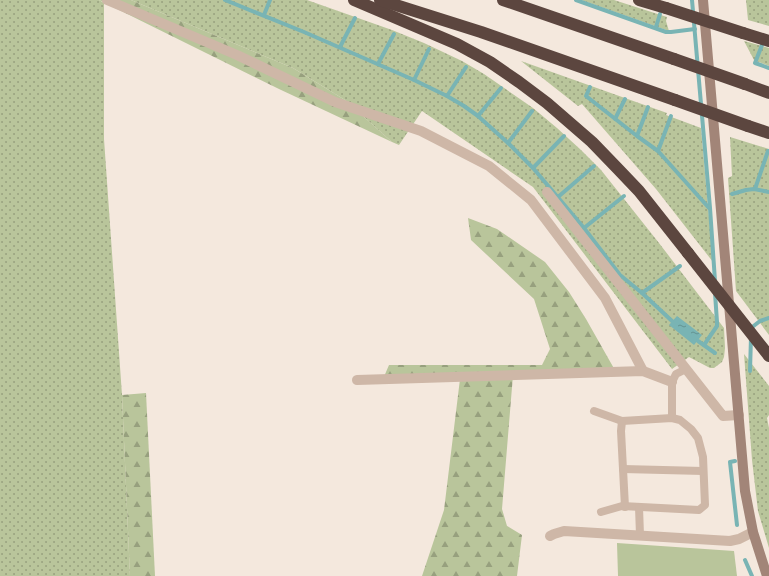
<svg xmlns="http://www.w3.org/2000/svg" width="769" height="576" font-family="Ubuntu,sans-serif">
  <style>
    .grass { fill: url(#grass-dots) }
    .forest { fill: url(#forest-firs) }
    .green { fill: #b9c59b }
    .water { fill: url(#water-ripples) }
    .lines { fill: none; stroke-linecap: round; stroke-linejoin: round }
    .stream { stroke: #79b4b4; stroke-width: 4 }
    .lane { stroke: #ceb7a7; stroke-width: 8 }
    .street { stroke: #ceb7a7; stroke-width: 10 }
    .secondary { stroke: #a28578; stroke-width: 10 }
    .highway { stroke: #5c463f; stroke-width: 12 }
    .highway-bridge { stroke: #5c463f; stroke-width: 12 }
  </style>
  <defs>
    <pattern id="grass-dots" width="8" height="8" patternUnits="userSpaceOnUse"><rect width="8" height="8" fill="#b9c59b"/><path d="M2 2h.1M6 6h.1" fill="none" stroke="#97a07e" stroke-width="1.8" stroke-linecap="round"/></pattern>
    <pattern id="forest-firs" width="22" height="20" patternUnits="userSpaceOnUse"><rect width="22" height="20" fill="#b9c59b"/><path d="M5 1l3.5 6h-7zM16 11l3.5 6h-7z" fill="#97a07e"/></pattern>
    <pattern id="water-ripples" width="26" height="14" patternUnits="userSpaceOnUse"><rect width="26" height="14" fill="#79b4b4"/><path d="M2 4q2-2 4 0t4 0M15 11q2-2 4 0t4 0" fill="none" stroke="#649392"/></pattern>
  </defs>
  <rect width="100%" height="100%" fill="#f4e8dd"/>
  <!-- grass -->
  <g class="grass">
    <path d="M0,0h99l5,3v136l18,256 8,181h-130z"/>
    <path d="M131,0h176l85,30 32,13 38,18 22,13 49,34 24,20 24,22 20,20 58,73 65,85 1,20 -1,9 -2,5 -8,6h-4l-21,-11 -17,12 -139,-182 -111,-76 -23,34 -7,-3 -47,-42 -52,-32z"/>
    <path d="M581,0h33l53,17 -1,4 3,10z"/>
    <path d="M746,0h23v26l-21,-6z"/>
    <path d="M744,41l25,7v18l-15,-6z"/>
    <path d="M521,61l146,52 -1,2 35,13 12,134 -57,-73 -74,-85 -4,2z"/>
    <path d="M730,137l39,12v186l-33,-44 -8,-113 4,-2z"/>
    <path d="M744,354l25,32v29l-2,3 2,10v120l-11,-37 -6,-51z"/>
  </g>
  <!-- forest -->
  <g class="forest">
    <path d="M99,0h32l162,68 52,32 47,42 -113,-53z"/>
    <path d="M468,218l29,11 48,33 24,30 17,27 30,53 -103,3 -11,134 5,17 15,9 -5,41h-95l22,-66 16,-131h-77l6,-14h153l8,-16 -16,-50 -63,-59z"/>
    <path d="M146,393l9,183h-25l-8,-181z"/>
  </g>
  <!-- green -->
  <path class="green" d="M617,543l117,8 3,25h-119z"/>
  <!-- water -->
  <path class="water" d="M677,316l25,19 -8,10 -25,-20z"/>
  <g class="lines">
    <!-- stream -->
    <g class="stream">
      <path d="M225,0l79,32 110,48 33,16 17,10 14,10 30,27 25,25 51,60 36,47 22,18 30,28"/>
      <path d="M576,0l90,32h5l24,-3"/>
      <path d="M692,0l18,208 5,73"/>
      <path d="M264,15l6,-15"/>
      <path d="M656,27l4,-13"/>
      <path d="M762,45l-7,18 14,5"/>
      <path d="M340,47l15,-29"/>
      <path d="M378,64l16,-30"/>
      <path d="M414,80l15,-31"/>
      <path d="M590,87l-4,9 51,40 21,15 51,57"/>
      <path d="M447,96l19,-29"/>
      <path d="M478,116l23,-28"/>
      <path d="M615,119l10,-20"/>
      <path d="M637,136l11,-29"/>
      <path d="M508,143l24,-32"/>
      <path d="M658,151l13,-35"/>
      <path d="M533,168l31,-32"/>
      <path d="M755,189l13,-38"/>
      <path d="M732,194l14,-4 8,-1 15,3"/>
      <path d="M558,197l36,-31"/>
      <path d="M584,228l40,-32"/>
      <path d="M642,293l38,-27"/>
      <path d="M751,330v-2l9,-7 9,-3"/>
      <path d="M698,341l17,12"/>
      <path d="M704,345l13,-19v-4l-2,-29"/>
      <path d="M750,371l1,-34"/>
      <path d="M735,461l-5,1 7,63"/>
      <path d="M745,560l7,16"/>
    </g>
    <!-- lane -->
    <g class="lane">
      <path d="M594,411l28,10 50,-3 8,2 11,9 7,9 5,19 2,48 -6,5 -77,-4 -21,6"/>
      <path d="M672,418v-36l4,-8 10,-5"/>
      <path d="M622,421l-1,10 4,76"/>
      <path d="M623,469l80,2"/>
      <path d="M639,507l1,28"/>
    </g>
    <!-- street -->
    <g class="street">
      <path d="M107,0l130,55 98,47 86,29 68,35 42,34 74,98 38,73"/>
      <path d="M547,192l176,224 16,-1"/>
      <path d="M357,380l286,-9 29,11"/>
      <path d="M550,536l4,-2 10,-3 166,10 9,-2 14,-7"/>
    </g>
    <!-- secondary -->
    <path class="secondary" d="M703,0l42,491 8,41 14,44"/>
    <!-- highway -->
    <g class="highway">
      <path d="M354,0l103,44 33,18 29,20 28,21 45,39 27,28 20,21 49,62"/>
      <path d="M380,0l101,32 194,68"/>
      <path d="M503,0l171,59"/>
      <path d="M639,0l27,8"/>
      <path d="M743,33l26,8"/>
      <path d="M745,84l24,9"/>
      <path d="M748,126l21,7"/>
    </g>
    <!-- highway-bridge -->
    <g class="highway-bridge">
      <path d="M666,8l77,25"/>
      <path d="M674,59l71,25"/>
      <path d="M675,100l73,26"/>
      <path d="M688,253l81,103"/>
    </g>
  </g>
</svg>
